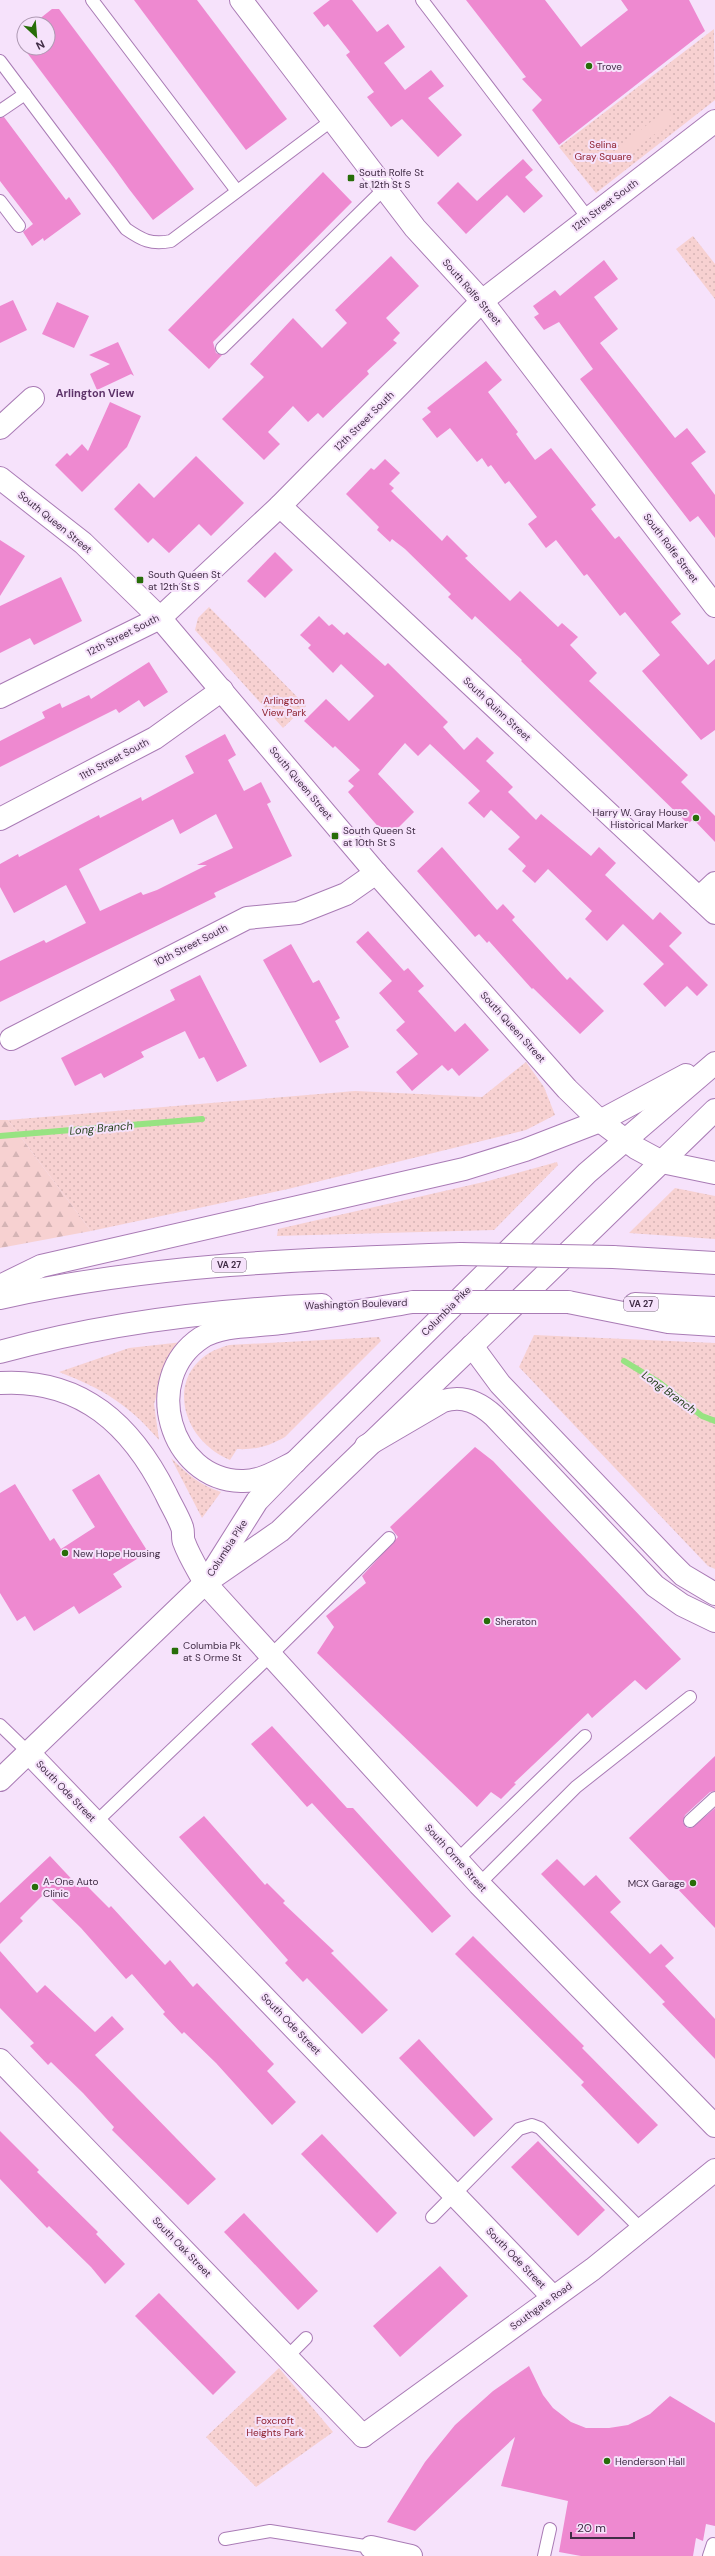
<svg xmlns="http://www.w3.org/2000/svg" width="715" height="2556" font-family="'DM Sans',sans-serif">
  <style>
    .grass { fill: url(#grass-dots) }
    .forest { fill: url(#forest-firs) }
    .pitch { fill: #f7d1d1 }
    .lines { fill: none; stroke-linecap: round; stroke-linejoin: round }
    .stream { stroke: #97e382; stroke-width: 6 }
    .building { fill: #ee89d0; fill-rule: evenodd }
    .service-casing { stroke: #a97bb5; stroke-width: 14 }
    .minor-casing { stroke: #a97bb5; stroke-width: 24 }
    .tertiary-casing { stroke: #a97bb5; stroke-width: 24 }
    .secondary-casing { stroke: #a97bb5; stroke-width: 24 }
    .primary-casing { stroke: #a97bb5; stroke-width: 24 }
    .motorway-casing { stroke: #a97bb5; stroke-width: 24 }
    .service { stroke: #fff; stroke-width: 12 }
    .minor { stroke: #fff; stroke-width: 22 }
    .tertiary { stroke: #fff; stroke-width: 22 }
    .secondary { stroke: #fff; stroke-width: 22 }
    .primary { stroke: #fff; stroke-width: 22 }
    .motorway { stroke: #fff; stroke-width: 22 }
    .motorway-bridge-casing { stroke: #a97bb5; stroke-width: 24; stroke-linecap: butt }
    .motorway-bridge { stroke: #fff; stroke-width: 22 }
    .poi-dot { fill: #276d08; stroke: #f6e2fb; stroke-width: 1.5 }
    .labels { text-anchor: middle; dominant-baseline: central; stroke-width: 4; stroke-linejoin: round; paint-order: stroke }
    .shield { fill: #f6e2fb; stroke: #77637c; stroke-width: 1 }
    .shield-label { font-size: 9px; font-weight: bold; fill: #412d46 }
    .poi-label { font-size: 10px; fill: #412d46; stroke: #f6e2fb; text-anchor: start }
    .park-label { font-size: 10px; fill: #8f2330; stroke: #f6e2fb }
    .street-label { font-size: 10px; fill: #412d46; stroke: #f6e2fb }
    .neighbourhood-label { font-size: 11px; font-weight: bold; fill: #5d3369; stroke: #f6e2fb }
    .water-label { font-size: 11px; font-style: italic; fill: #1e3b15; stroke: #f6e2fb }
  </style>
  <defs>
    <pattern id="grass-dots" width="8" height="8" patternUnits="userSpaceOnUse"><rect width="8" height="8" fill="#f7d1d1"/><path d="M2 2h.1M6 6h.1" fill="none" stroke="#d5b4b5" stroke-width="1.8" stroke-linecap="round"/></pattern>
    <pattern id="forest-firs" width="22" height="20" patternUnits="userSpaceOnUse"><rect width="22" height="20" fill="#f7d1d1"/><path d="M5 1l3.5 6h-7zM16 11l3.5 6h-7z" fill="#d5b4b5"/></pattern>
  </defs>
  <rect width="100%" height="100%" fill="#f6e2fb"/>
  <!-- grass -->
  <g class="grass">
    <path d="M714,29l1,71 -119,93 -37,-46z"/>
    <path d="M693,236l22,28v35l-39,-50z"/>
    <path d="M209,607l97,99 -23,22 -88,-98 3,-12z"/>
    <path d="M526,1062l18,25 11,28 -29,15 -238,59 -197,42 -83,-111 347,-29 127,6z"/>
    <path d="M557,1162l1,3 -64,65 -217,6 1,-7 210,-48z"/>
    <path d="M675,1188l40,8v43l-86,-6z"/>
    <path d="M534,1335l181,8v226l-7,-3 -189,-199z"/>
    <path d="M379,1337l2,4 -96,96c-16,9 -29,13 -48,12l-7,11c-56,-24 -66,-98 -1,-115z"/>
    <path d="M183,1342l-16,19 -13,43 5,36c-31,-36 -56,-51 -100,-68l70,-24z"/>
    <path d="M171,1458c16,16 29,27 50,34l-19,26z"/>
    <path d="M279,2368l54,64 -77,55 -50,-50z"/>
  </g>
  <!-- forest -->
  <path class="forest" d="M0,1120h8l83,111 -91,17z"/>
  <!-- pitch -->
  <path class="pitch" d="M668,108l7,10 -57,45 -7,-9z"/>
  <g class="lines">
    <!-- stream -->
    <g class="stream">
      <path d="M0,1136l202,-17"/>
      <path d="M624,1361l36,22 42,33 13,5"/>
    </g>
  </g>
  <!-- building -->
  <g class="building">
    <path d="M134,0h63l90,119 -41,31z"/>
    <path d="M330,0h22l25,32 11,-8 17,23 -21,16 21,27 26,-20 13,16 -16,12 34,37 -24,22 -36,-38 -11,8 -24,-30 7,-5 -28,-37 4,-3 -22,-28 -4,3 -11,-14z"/>
    <path d="M466,0h79l36,47 47,-37 -7,-10h68l16,31 -146,114 -27,-35 10,-10 -20,-21 4,-2z"/>
    <path d="M52,9h7l135,180 -41,31 -24,-31 -15,-21 -59,-78 -27,-36 -9,-13v-7l5,-3v17h24v-24h-15z"/>
    <path d="M4,117l62,83 3,-3 12,17 -37,27 -1,-3 -11,8 -9,-14 10,-8 -33,-43v-63z"/>
    <path d="M523,159l10,11 -8,7 18,19 -19,17 -17,-18 -41,39 -29,-31 21,-21 19,19z"/>
    <path d="M323,172l29,30 -139,140 3,11 6,2 -13,14 -41,-39z"/>
    <path d="M391,256l28,30 -33,32 14,15 -7,7 4,3 -30,28 2,3 -46,44 -5,-5 -10,9 -15,-16 -25,26 12,12 -16,16 -42,-41 42,-42 -14,-13 43,-46 29,30 25,-25 -12,-13z"/>
    <path d="M604,260l14,19 -24,18 24,32 -18,14 75,95 12,-10 19,24 -15,11 24,32v43l-17,-22 -8,6 -110,-143 13,-10 -34,-47 -15,8 -10,-13 5,-3 -6,-8 22,-16 5,6z"/>
    <path d="M13,300l14,30 -27,13v-37z"/>
    <path d="M57,302l32,14 -15,32 -32,-14z"/>
    <path d="M118,342l16,34 -3,-2 -34,16 -7,-16 20,-10 -21,-9z"/>
    <path d="M486,361l16,19 -14,12 30,40 -2,2 19,26 16,-12 45,57 -5,4 24,30 4,-3 62,78 -10,8 37,43 7,-6v71l-14,10 -59,-69 18,-16 -35,-43 -5,4 -33,-42 -3,2 -28,-36 -10,8 -18,-24 9,-7 -28,-36 -4,3 -14,-19 -3,2 -6,-9 -5,4 -27,-34 -13,10 -15,-19 9,-7 -4,-4z"/>
    <path d="M110,402l31,14 -14,31 -45,45 -27,-27 12,-12 3,3 12,-12 6,7z"/>
    <path d="M196,456l48,47 -33,33 -12,-12 -30,29 -16,-15 -5,5 -34,-34 25,-26 15,15z"/>
    <path d="M385,459l15,14 -11,11 5,4 -3,3 51,50 5,-6 21,21 -3,2 45,43 10,-10 38,36 4,-4 16,14 -8,8 27,28 -8,8 99,94 -7,7 34,34v26l-22,-23 -5,5 -167,-163 1,-1 -47,-44 -3,4 -24,-23 3,-3 -46,-45 -13,-10 -2,3 -13,-12 2,-3 -33,-33 25,-26 3,2z"/>
    <path d="M0,540l25,16 -25,40z"/>
    <path d="M275,552l18,18 -28,28 -18,-17z"/>
    <path d="M61,577l21,44 -48,24 -4,-7 -30,15v-47z"/>
    <path d="M319,616l10,10 3,-2 12,11 3,-3 38,34 3,-3 60,59 -5,5 21,23 13,-13 17,16 -8,8 27,26 -5,5 28,28 5,-6 50,42 8,-9 17,16 -11,12 48,45 7,-8 22,21 -13,13 39,39 -11,11 -10,-10 -22,21 -22,-23 21,-20 -41,-40 -16,17 -22,-22 7,-8 -44,-42 -13,14 -13,-12 4,-5 -18,-17 12,-12 -29,-27 -7,8 -16,-15 12,-12 -50,-47 -12,12 -13,-13 -27,31 36,38 -23,23 -6,-6 -3,2 -34,-39 6,-6 -6,-5 12,-11 -25,-24 -2,2 -29,-27 22,-22 23,22 25,-25 -33,-32 -8,9 -25,-25 3,-3 -11,-10z"/>
    <path d="M149,662l19,30 -24,15 -5,-7 -20,13 -3,-4 -116,58v-26l45,-23 -3,-6 18,-9 2,5 27,-13 2,4z"/>
    <path d="M225,734l11,21 -8,5 16,31 17,-9 10,20 -4,2 25,52 -78,37 2,4 -216,105v-41l44,-21 2,3 40,-20 -20,-38 -52,28 -14,-26v-23l18,-10 1,3 80,-42 1,3 41,-21 1,4 52,-28 -9,-17zM216,814l17,34 -36,17h10l-50,25 -14,5 -2,-3 -41,19 -21,-42 94,-50 7,15z"/>
    <path d="M442,847l55,63 6,-6 12,13 -3,3 55,60 3,-3 34,34 -24,23 -47,-46 -1,1 -43,-48 -2,2 -8,-9 -4,3 -58,-66z"/>
    <path d="M368,931l36,40 4,-3 16,18 -6,5 37,41 10,-9 24,27 -30,26 -7,-8 -4,3 -6,-6 -30,26 -16,-19 22,-18 -22,-24 9,-8 -26,-29 13,-12 -36,-39z"/>
    <path d="M291,944l22,39 6,-3 21,38 -5,3 14,26 -29,16 -57,-103z"/>
    <path d="M200,975l47,91 -30,16 -13,-25 -5,2 -14,-28 -44,21 3,5 -40,21 -3,-5 -26,13 -14,-28 114,-58 -5,-10z"/>
    <path d="M475,1447l18,14 188,198 -35,31 -11,-10 -43,38 -4,-5 -74,70 2,1 -15,15 -10,-7 -14,15 -160,-154 17,-26 -8,-11 40,-33 -4,-7 36,-39 -8,-10z"/>
    <path d="M99,1474l49,78 -35,22 9,13 -43,27 -5,-8 -40,25 -9,-15 -8,5 -17,-28v-100l15,-9 35,57 4,-3 7,11 34,-22 -23,-37z"/>
    <path d="M272,1726l75,82h6l98,108 -19,17 -120,-130 -5,4 -56,-63z"/>
    <path d="M715,1756v35l-5,1 -25,23 -2,7 4,6h5l23,-20v120l-86,-90z"/>
    <path d="M204,1816l61,69 2,-2 18,18 -2,2 51,48 -3,2 57,57 -26,24 -55,-56 -4,4 -18,-19 3,-3 -109,-123z"/>
    <path d="M50,1856l30,32 4,-5 25,25 2,-2 54,59 5,-5 23,27 4,-4 77,81 -7,7 29,31 -24,23 -56,-62 -32,-31 -2,2 -19,-20 2,-2 -33,-38 -6,5 -45,-51 -36,-35 -25,25 3,3 -23,23v-41z"/>
    <path d="M557,1859l27,27 12,-11 25,27 -11,10 40,42 11,-10 13,14 -9,8 50,53v40l-53,-55 3,-2 -124,-128z"/>
    <path d="M473,1936l111,110 -2,2 76,77 -20,19 -57,-59 3,-3 -129,-128z"/>
    <path d="M0,1951l37,42 8,-8 50,47 17,-16 12,13 -29,26 121,124 -28,26 -76,-75 2,-3 -31,-34 -32,-31 -3,3 -18,-19 4,-3 -34,-35z"/>
    <path d="M419,2039l74,80 -19,18 -75,-79z"/>
    <path d="M0,2131l39,39 -2,2 61,60 -2,2 29,30 -20,20 -14,-17 -42,-41 -2,2 -47,-49z"/>
    <path d="M322,2134l75,79 -20,20 -76,-79z"/>
    <path d="M538,2141l67,69 -27,26 -67,-69z"/>
    <path d="M244,2213l74,78 -20,19 -74,-78z"/>
    <path d="M440,2266l28,30 -68,61 -27,-31z"/>
    <path d="M159,2293l77,79 -23,23 -78,-79z"/>
    <path d="M529,2366l14,29 10,13 18,14 15,6h23l19,-3 22,-11 20,-18 45,27v103l-9,-2 -3,17 -7,-3 -3,18h-112l-22,-4 9,-51 -67,-15 14,-49 -100,94 -28,-9 38,-60 30,-37 38,-34z"/>
  </g>
  <g class="lines">
    <!-- service casing -->
    <g class="service-casing">
      <g id="service">
        <path d="M92,0l145,191"/>
        <path d="M422,0l166,218"/>
        <path d="M0,61l126,168c16,11 25,16 45,12l160,-120"/>
        <path d="M0,111l25,-17"/>
        <path d="M0,201l19,25"/>
        <path d="M222,348l162,-159"/>
        <path d="M0,1725l28,27"/>
        <path d="M690,1821l25,-23"/>
        <path d="M96,1822l175,-167 118,-117"/>
        <path d="M457,1860l128,-124"/>
        <path d="M479,1884l97,-97 114,-90"/>
        <path d="M432,2217l87,-88 13,-4 8,3 101,101"/>
        <path d="M288,2356l18,-18"/>
        <path d="M225,2539l45,-8 101,16"/>
        <path d="M544,2556l6,-27"/>
        <path d="M709,2556l4,-12"/>
      </g>
    </g>
    <!-- minor casing -->
    <g class="minor-casing">
      <g id="minor">
        <path d="M241,0l174,228 67,73 233,305"/>
        <path d="M0,428l33,-30"/>
        <path d="M0,478l83,65 77,75 216,255 191,216 33,32"/>
        <path d="M280,506l435,407"/>
        <path d="M0,697l160,-79 120,-112 202,-205 233,-180"/>
        <path d="M0,819l155,-81 67,-48"/>
        <path d="M699,898l16,-15"/>
        <path d="M11,1039l236,-121 51,-5 48,-19 30,-21"/>
        <path d="M28,1752l525,545"/>
        <path d="M0,2060l363,376"/>
        <path d="M371,2547l40,9"/>
      </g>
    </g>
    <!-- tertiary casing -->
    <g class="tertiary-casing">
      <g id="tertiary">
        <path d="M205,1583l274,301 236,242"/>
        <path d="M363,2436l230,-167 122,-99"/>
      </g>
    </g>
    <!-- secondary casing -->
    <g class="secondary-casing">
      <g id="secondary">
        <path d="M211,1574l46,-73 36,-37"/>
        <path d="M0,1780l205,-197 75,-52 192,-185"/>
      </g>
    </g>
    <!-- primary casing -->
    <g class="primary-casing">
      <g id="primary">
        <path d="M662,1162l-26,-14 -36,-27 86,-46"/>
        <path d="M472,1346l243,-236"/>
        <path d="M295,1462l292,-289 128,-110"/>
      </g>
    </g>
    <!-- motorway casing -->
    <g class="motorway-casing">
      <g id="motorway">
        <path d="M662,1162l53,11"/>
        <path d="M613,1257l102,6"/>
        <path d="M0,1286l41,-20 423,-97 61,-19 75,-29"/>
        <path d="M0,1298c151,-34 306,-39 461,-44"/>
        <path d="M568,1302l100,20 47,3"/>
        <path d="M635,1304l80,4"/>
        <path d="M472,1346l28,38 170,178 13,13 32,19"/>
        <path d="M0,1352c104,-29 214,-42 322,-47"/>
        <path d="M0,1383c82,-5 132,43 166,111 5,11 12,22 16,33 2,5 0,11 2,15 5,14 14,28 21,41"/>
        <path d="M366,1446l77,-45c20,-6 36,1 51,15l161,170 27,19 33,16"/>
        <path d="M295,1462c-16,8 -35,20 -54,19 -72,-2 -100,-103 -40,-143 22,-14 55,-11 80,-15 44,-5 88,-14 132,-21"/>
      </g>
    </g>
    <!-- service -->
    <use href="#service" class="service"/>
    <!-- minor -->
    <use href="#minor" class="minor"/>
    <!-- tertiary -->
    <use href="#tertiary" class="tertiary"/>
    <!-- secondary -->
    <use href="#secondary" class="secondary"/>
    <!-- primary -->
    <use href="#primary" class="primary"/>
    <!-- motorway -->
    <use href="#motorway" class="motorway"/>
    <!-- motorway-bridge casing -->
    <g class="motorway-bridge-casing">
      <g id="motorway-bridge">
        <path d="M461,1254l152,3"/>
        <path d="M413,1302h155"/>
      </g>
    </g>
    <!-- motorway-bridge -->
    <use href="#motorway-bridge" class="motorway-bridge"/>
  </g>
  <!-- markers -->
  <g class="poi-dot">
    <circle cx="589" cy="66" r="4"/>
    <rect x="347" y="174" width="8" height="8" rx="2"/>
    <rect x="136" y="576" width="8" height="8" rx="2"/>
    <circle cx="696" cy="818" r="4"/>
    <rect x="331" y="832" width="8" height="8" rx="2"/>
    <circle cx="65" cy="1553" r="4"/>
    <circle cx="487" cy="1621" r="4"/>
    <rect x="171" y="1647" width="8" height="8" rx="2"/>
    <circle cx="693" cy="1883" r="4"/>
    <circle cx="35" cy="1887" r="4"/>
    <circle cx="607" cy="2461" r="4"/>
  </g>
  <g class="labels">
    <!-- shield labels -->
    <g class="shield">
      <rect x="212" y="1258" width="34" height="14" rx="3"/>
      <rect x="624" y="1297" width="34" height="14" rx="3"/>
    </g>
    <g class="shield-label">
      <text x="229" y="1265">VA 27</text>
      <text x="641" y="1304">VA 27</text>
    </g>
    <!-- poi labels -->
    <g class="poi-label">
      <text x="597" y="66">Trove</text>
      <text x="359" y="172">South Rolfe St<tspan x="359" dy="12">at 12th St S</tspan></text>
      <text x="148" y="574">South Queen St<tspan x="148" dy="12">at 12th St S</tspan></text>
      <text x="688" y="812" text-anchor="end">Harry W. Gray House<tspan x="688" dy="12">Historical Marker</tspan></text>
      <text x="343" y="830">South Queen St<tspan x="343" dy="12">at 10th St S</tspan></text>
      <text x="73" y="1553">New Hope Housing</text>
      <text x="495" y="1621">Sheraton</text>
      <text x="183" y="1645">Columbia Pk<tspan x="183" dy="12">at S Orme St</tspan></text>
      <text x="43" y="1881">A-One Auto<tspan x="43" dy="12">Clinic</tspan></text>
      <text x="685" y="1883" text-anchor="end">MCX Garage</text>
      <text x="615" y="2461">Henderson Hall</text>
    </g>
    <!-- park labels -->
    <g class="park-label">
      <text x="603" y="144">Selina<tspan x="603" dy="12">Gray Square</tspan></text>
      <text x="284" y="700">Arlington<tspan x="284" dy="12">View Park</tspan></text>
      <text x="275" y="2420">Foxcroft<tspan x="275" dy="12">Heights Park</tspan></text>
    </g>
    <!-- street labels -->
    <g class="street-label">
      <text transform="translate(605 205) rotate(-37)">12th Street South</text>
      <text transform="translate(472 292) rotate(49)">South Rolfe Street</text>
      <text transform="translate(364 421) rotate(-45)">12th Street South</text>
      <text transform="translate(55 522) rotate(39)">South Queen Street</text>
      <text transform="translate(671 548) rotate(53)">South Rolfe Street</text>
      <text transform="translate(123 635) rotate(-27)">12th Street South</text>
      <text transform="translate(497 709) rotate(43)">South Quinn Street</text>
      <text transform="translate(114 759) rotate(-28)">11th Street South</text>
      <text transform="translate(301 783) rotate(50)">South Queen Street</text>
      <text transform="translate(191 945) rotate(-27)">10th Street South</text>
      <text transform="translate(513 1027) rotate(48)">South Queen Street</text>
      <text transform="translate(356 1304) rotate(-2)">Washington Boulevard</text>
      <text transform="translate(446 1311) rotate(-45)">Columbia Pike</text>
      <text transform="translate(227 1548) rotate(-57)">Columbia Pike</text>
      <text transform="translate(66 1791) rotate(46)">South Ode Street</text>
      <text transform="translate(456 1858) rotate(48)">South Orme Street</text>
      <text transform="translate(291 2024) rotate(46)">South Ode Street</text>
      <text transform="translate(182 2247) rotate(46)">South Oak Street</text>
      <text transform="translate(516 2258) rotate(46)">South Ode Street</text>
      <text transform="translate(541 2306) rotate(-36)">Southgate Road</text>
    </g>
    <!-- neighbourhood labels -->
    <g class="neighbourhood-label">
      <text x="95" y="393">Arlington View</text>
    </g>
    <!-- water labels -->
    <g class="water-label">
      <text transform="translate(101 1128) rotate(-5)">Long Branch</text>
      <text transform="translate(669 1392) rotate(36)">Long Branch</text>
    </g>
  </g>
  <!-- north arrow -->
  <g transform="translate(36 36) rotate(154)"><circle r="19" fill="#f6e2fb" stroke="#ae9ab3"/>
  <path d="M0-3L7 15L0 10L-7 15Z" fill="#276d08"/>
  <text y="-6" font-size="11" font-weight="bold" text-anchor="middle" fill="#412d46">N</text>
  </g>
  <!-- scale -->
  <path d="M571 2532v6h63v-6" fill="none" stroke="#412d46" stroke-width="2"/>
  <text x="577" y="2532" font-size="12" fill="#412d46" stroke="#f6e2fb" stroke-width="3" paint-order="stroke">20 m</text>
</svg>
